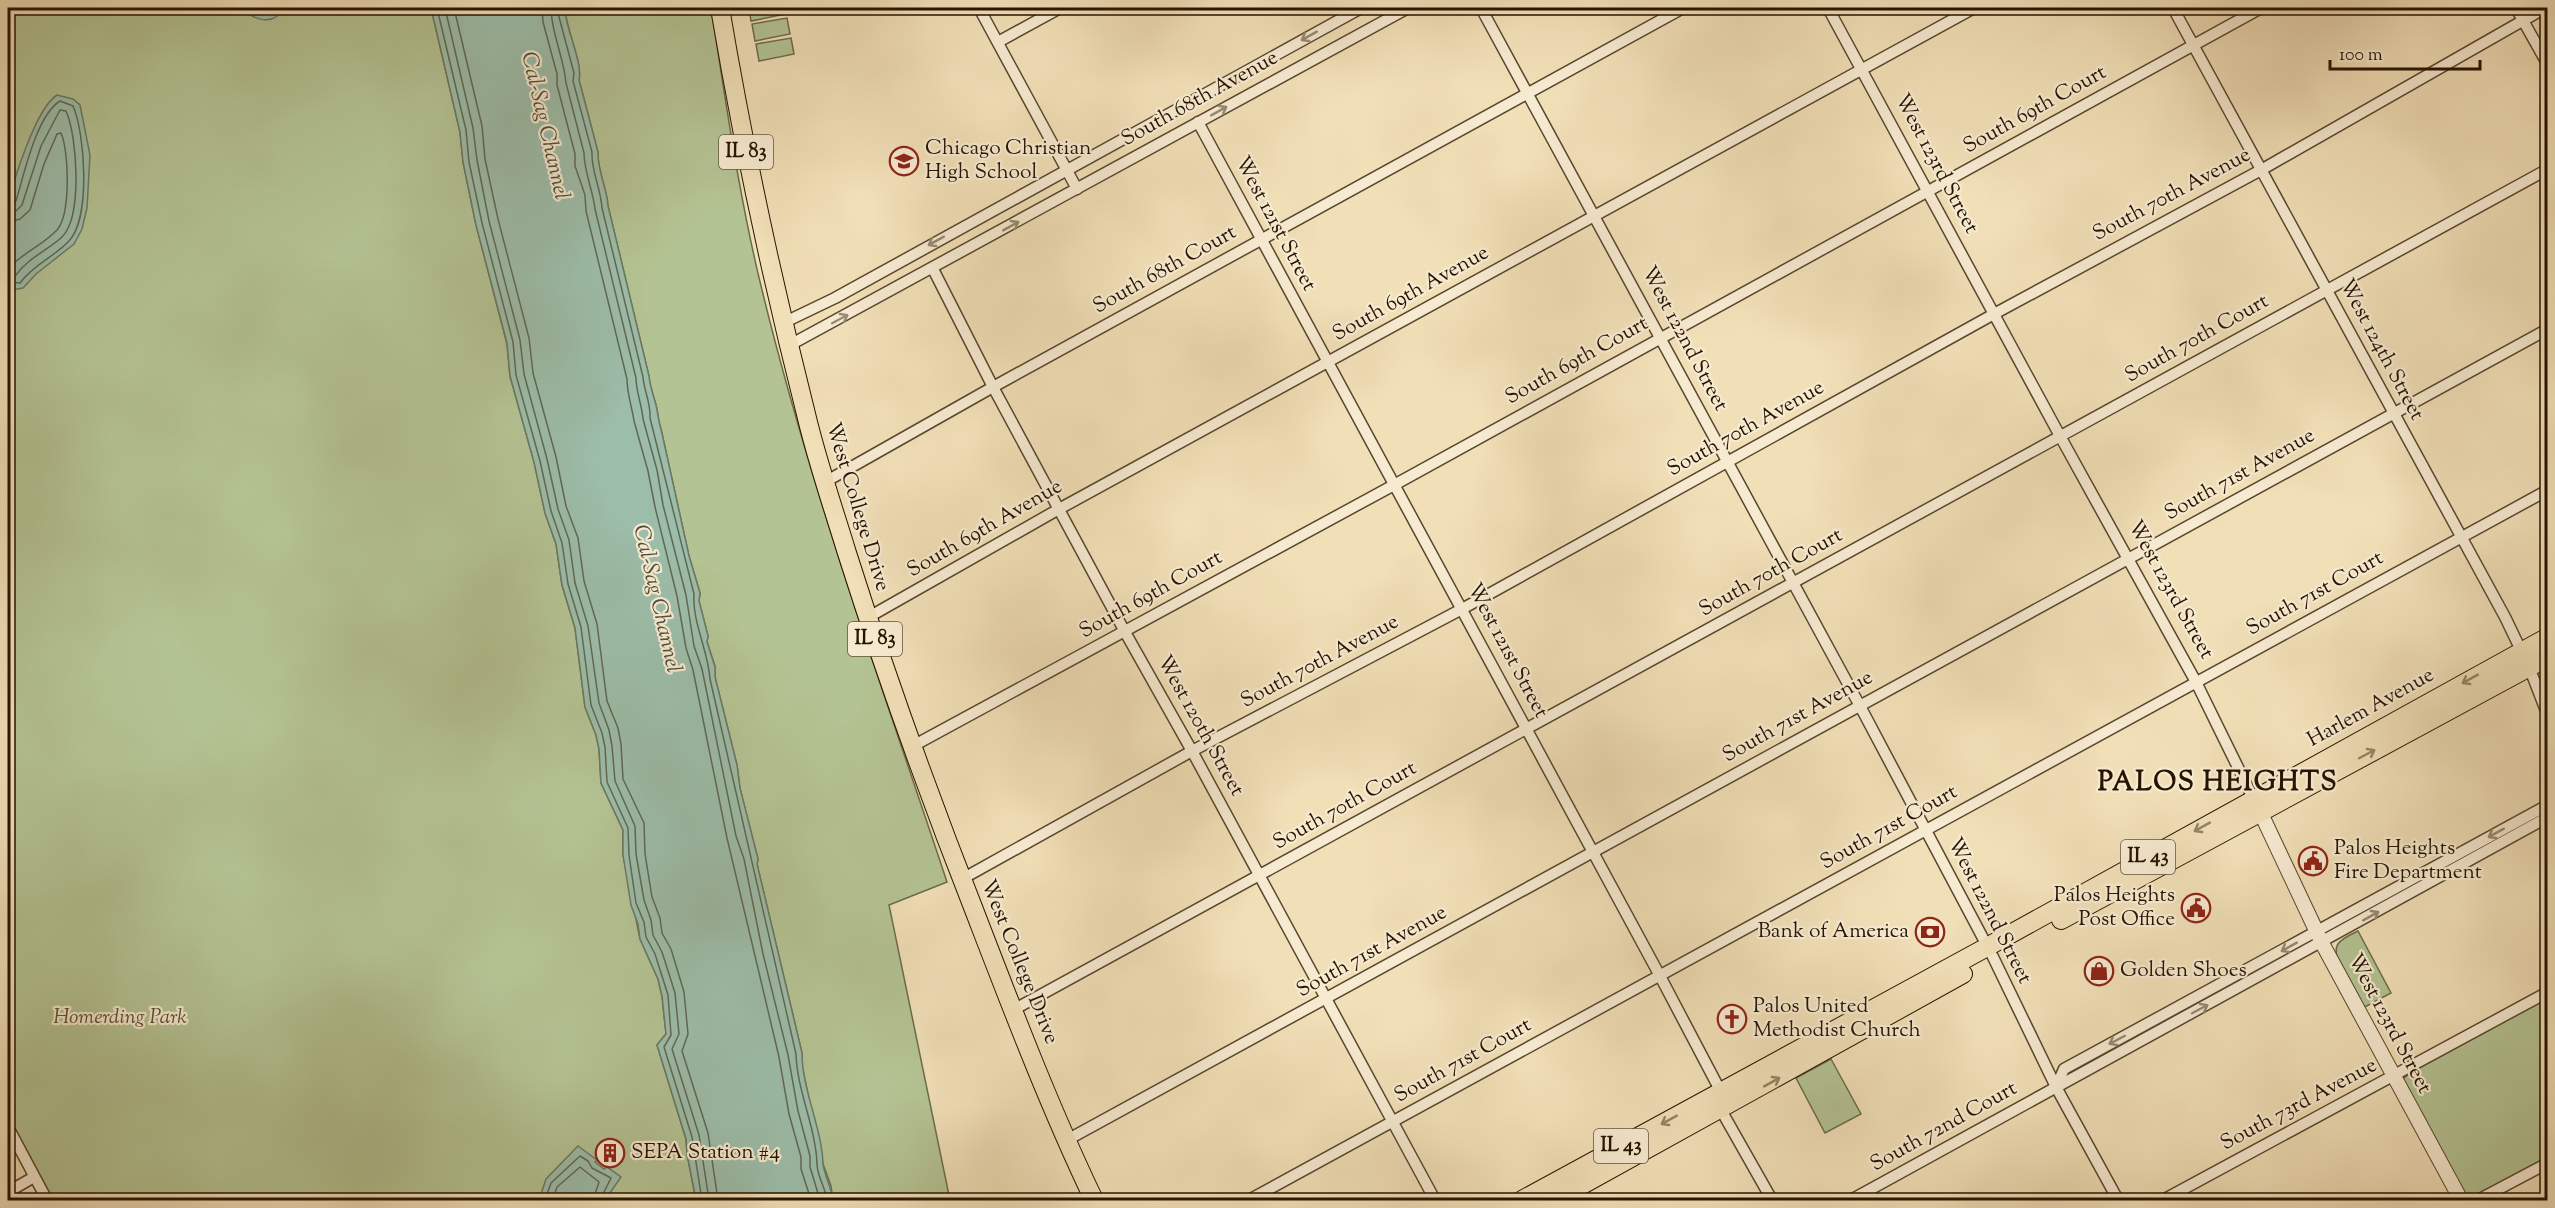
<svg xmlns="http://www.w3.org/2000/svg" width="2555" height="1208" font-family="'Sorts Mill Goudy',serif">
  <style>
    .green { fill: #b4c393; stroke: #6c6b4a; stroke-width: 1.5 }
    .water { fill: #9cbda9; stroke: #6c7965; stroke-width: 1.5 }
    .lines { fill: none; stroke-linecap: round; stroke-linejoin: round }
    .shore { stroke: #606854; stroke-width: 1.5 }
    .minor-casing { stroke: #58462e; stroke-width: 13 }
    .tertiary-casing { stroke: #58462e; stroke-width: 16 }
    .primary-casing { stroke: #251300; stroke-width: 20 }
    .minor { stroke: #f6ead0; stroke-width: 10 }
    .tertiary { stroke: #f6ead0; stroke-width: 14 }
    .primary { stroke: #f1dfb7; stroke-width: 18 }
    .oneway { stroke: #988972 }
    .oneway2 { stroke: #958365 }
    .labels { text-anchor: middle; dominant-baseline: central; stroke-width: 4.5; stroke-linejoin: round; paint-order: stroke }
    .shield { fill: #f6ead0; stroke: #64543e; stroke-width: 1.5 }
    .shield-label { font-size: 20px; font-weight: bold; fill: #251300 }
    .street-label { font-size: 21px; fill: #251300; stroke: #f6ead0 }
    .poi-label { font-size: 21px; fill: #251300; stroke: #f6ead0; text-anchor: start }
    .park-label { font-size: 21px; font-style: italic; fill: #575133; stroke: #f6ead0 }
    .water-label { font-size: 22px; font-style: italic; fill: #4f4e3b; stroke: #f6ead0 }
    .district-label { font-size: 27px; font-weight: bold; letter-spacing: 1.5px; fill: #251300; stroke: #f6ead0 }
  </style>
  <rect width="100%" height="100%" fill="#f1dfb7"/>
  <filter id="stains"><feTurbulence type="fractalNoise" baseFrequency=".00333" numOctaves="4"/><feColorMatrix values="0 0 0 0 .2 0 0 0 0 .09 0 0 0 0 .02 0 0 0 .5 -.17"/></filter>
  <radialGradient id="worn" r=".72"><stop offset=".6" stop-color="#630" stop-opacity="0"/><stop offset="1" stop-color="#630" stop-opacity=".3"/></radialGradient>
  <!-- green -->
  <g class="green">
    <path d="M8,8h423l29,124 3,30 13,63 31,119 3,32 24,86 11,51 11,31 6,41 13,43 10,79 11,28 3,14 2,34 22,47v25l17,84 18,40 4,17 4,38 -9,11 29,94 1,15 9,46h-644l-44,-81z"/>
    <path d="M565,8h146c15,94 28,189 51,282 49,201 120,396 185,592l-58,23 61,295h-117l-2,-14 -8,-22 -21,-98v-13l-45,-189 1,-5 -18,-70 -3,-24 -22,-88v-11l-8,-24 1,-6 -9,-35 1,-8 -11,-37 -28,-127c-3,-9 -3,-16 -5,-24 -3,-11 -6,-18 -7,-29l-41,-170c-1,-18 -11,-36 -10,-54l-19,-72c4,-18 -14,-52 -14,-72z"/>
    <path d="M749,8h36l1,6 -35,7z"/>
    <path d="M787,18l3,16 -35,7 -3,-17z"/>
    <path d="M791,38l3,16 -35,7 -3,-17z"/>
    <path d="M2358,931l33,62 -28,15c-7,-13 -34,-51 -25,-64 4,-6 14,-10 20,-13z"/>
    <path d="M2547,997v161l-70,39 -13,-2 -61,-112 1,-5 11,-9z"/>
    <path d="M1831,1059l30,55 -36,19 -29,-55z"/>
  </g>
  <!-- water -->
  <g class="water">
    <path d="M240,8h43c-9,20 -30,11 -43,0z"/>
    <path d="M431,8h134c0,20 18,54 14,72l19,72c-1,18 9,36 10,54l41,170c1,11 4,18 7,29 2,8 2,15 5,24l28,127 11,37 -1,8 9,35 -1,6 8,25v10l22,88 3,23 18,71 -1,5 45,189c0,37 20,75 21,111 0,6 9,26 10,36h-137l-9,-46 -1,-15 -29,-94 9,-11 -4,-38 -4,-17 -18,-40 -2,-15 -7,-19 -8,-50v-25l-22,-47 -2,-34 -3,-14 -11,-28 -10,-79 -13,-43 -6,-41 -11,-31 -11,-51 -24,-86 -3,-33 -31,-118 -13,-63 -3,-30z"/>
    <path d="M57,95l16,4 7,6 10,50 -3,53 -5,21 -8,15 -38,30 -13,14 -11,2 -4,-4c-1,-24 -4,-55 0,-78 4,-25 28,-100 49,-113z"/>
    <path d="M578,1146l19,14 -2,2 9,7 3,-2 14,10 -16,23h-66l7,-21z"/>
  </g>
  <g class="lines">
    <!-- shore -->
    <g class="shore">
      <path d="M437,8l29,122 3,32 13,61 31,119 3,33 24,86 11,50 11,32 6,41 13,43 10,78 11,28 3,14 2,35 21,46 1,27 7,48 8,19 2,15 9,17 13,41 3,40 -7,12 28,90 10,63"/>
      <path d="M445,8l28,120 4,32 12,61 31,119 4,34 23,85 11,50 11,31 6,43 13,43 11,77 10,27 3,16 3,35 20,45 1,28 8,46 7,20 2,15 9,17 13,41 4,41 -7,15 27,86 10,65"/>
      <path d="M454,8l28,118 3,33 13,60 31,119 4,35 23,84 10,49 12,32 6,43 13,43 10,77 11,27 3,16 2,35 21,44 1,31 7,43 8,21 2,15 9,16 13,43 4,42 -6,17 26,82 10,67"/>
      <path d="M542,8l1,14 14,52v11l18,69v12l10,29 1,16 41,168c0,15 5,28 7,42l14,50 7,36 22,89 9,52 7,22 34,168 52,219 10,57 12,43v12l10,31"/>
      <path d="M551,8c0,24 13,50 15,75l18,70c0,18 9,38 11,56l41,169c0,14 6,27 7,41l14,51 6,35 23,90 8,51 8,23 34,167 8,23 19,95 25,101 10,56 12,45v11l10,33"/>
      <path d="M559,8v9l15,56 -1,8 19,71c-1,19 9,37 10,56l41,169c1,14 8,26 7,41l44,176c-2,28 14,56 16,85l86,375c1,37 20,74 21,110 0,12 9,25 10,36"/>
      <path d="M8,205l8,-4c8,-26 20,-85 44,-100l13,5c12,27 18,112 -4,135 -15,16 -36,24 -49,42l-12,-1"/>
      <path d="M8,213l8,-2 6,-6 19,-59 19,-36 6,1c11,24 17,105 -4,126 -14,13 -34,21 -46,38h-8"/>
      <path d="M8,222l12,-3 10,-9 14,-46 13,-30 4,-1c8,18 10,81 -4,97 -13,14 -32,22 -45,35l-4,1"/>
      <path d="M545,1200l6,-17 29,-27 8,5 4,7 19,10 -11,22"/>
      <path d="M553,1200l4,-13 23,-20 19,15 -6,18"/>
    </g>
    <!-- minor casing -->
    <g class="minor-casing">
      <g id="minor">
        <path d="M979,8l98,181"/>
        <path d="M1481,8l379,698 133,251 63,130 62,113"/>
        <path d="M1828,8l232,428 136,246 57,116"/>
        <path d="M2173,8l332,609 24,50 19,49"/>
        <path d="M2516,8l32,57"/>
        <path d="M998,42l62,-34"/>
        <path d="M1198,122l462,854 61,116v18l51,90"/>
        <path d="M933,269l60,118 132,245 67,119 243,449"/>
        <path d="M783,323l52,-25 526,-290"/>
        <path d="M788,346l620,-338"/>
        <path d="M825,482l168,-95 690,-379"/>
        <path d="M867,618l192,-109 915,-501"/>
        <path d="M911,747l483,-262 867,-477"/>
        <path d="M962,879l230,-128 270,-142 532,-295 267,-144 284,-162"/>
        <path d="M1013,1010l1535,-841"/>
        <path d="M2056,1087l8,-18 484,-264"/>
        <path d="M8,1127l39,73"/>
        <path d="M1067,1140l1481,-811"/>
        <path d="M8,1192l26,-15"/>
        <path d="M1249,1200l1299,-710"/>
        <path d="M1851,1200l697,-383"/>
        <path d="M2163,1200l385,-208"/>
        <path d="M2478,1200l70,-37"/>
      </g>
    </g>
    <!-- tertiary casing -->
    <g class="tertiary-casing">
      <path id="tertiary" d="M2257,805l65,138 139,257"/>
    </g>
    <!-- primary casing -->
    <g class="primary-casing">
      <g id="primary">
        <path d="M720,8c23,136 52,272 86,406 11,47 27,93 41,139 39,123 82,243 129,362 37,96 74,193 118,285"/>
        <path d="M2061,920l487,-263"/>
        <path d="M1522,1200l465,-253 561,-310"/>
        <path d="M1555,1200l408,-226"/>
      </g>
    </g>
    <!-- minor -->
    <use href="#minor" class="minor"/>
    <!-- tertiary -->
    <use href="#tertiary" class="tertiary"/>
    <!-- primary -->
    <use href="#primary" class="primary"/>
  </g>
  <!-- one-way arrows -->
  <defs><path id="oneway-shaft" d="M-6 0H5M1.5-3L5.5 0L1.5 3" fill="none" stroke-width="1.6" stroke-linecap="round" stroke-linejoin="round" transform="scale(1.5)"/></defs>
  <g class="oneway">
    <use href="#oneway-shaft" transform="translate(1309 36) rotate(151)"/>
    <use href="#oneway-shaft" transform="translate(1219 111) rotate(-29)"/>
    <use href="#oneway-shaft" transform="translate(1011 226) rotate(-29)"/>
    <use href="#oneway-shaft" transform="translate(936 241) rotate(151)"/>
    <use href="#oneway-shaft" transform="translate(840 319) rotate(-28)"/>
    <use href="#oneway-shaft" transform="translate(2496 833) rotate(151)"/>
    <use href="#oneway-shaft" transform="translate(2371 916) rotate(-29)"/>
    <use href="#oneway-shaft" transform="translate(2289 947) rotate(151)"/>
    <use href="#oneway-shaft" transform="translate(2200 1009) rotate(-28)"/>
    <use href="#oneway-shaft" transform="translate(2117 1040) rotate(152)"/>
  </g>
  <g class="oneway2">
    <use href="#oneway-shaft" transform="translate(2470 679) rotate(151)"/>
    <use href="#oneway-shaft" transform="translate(2367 754) rotate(-28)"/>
    <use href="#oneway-shaft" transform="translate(2202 827) rotate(151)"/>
    <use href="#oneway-shaft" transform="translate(1772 1082) rotate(-29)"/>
    <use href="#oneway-shaft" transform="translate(1669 1120) rotate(151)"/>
  </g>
  <!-- icons -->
  <defs>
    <g id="school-ring" transform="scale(1.5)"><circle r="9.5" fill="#f6ead0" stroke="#8f2418" stroke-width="1.5"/><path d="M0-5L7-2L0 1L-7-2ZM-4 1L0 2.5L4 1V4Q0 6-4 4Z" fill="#8f2418"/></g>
    <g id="civic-ring" transform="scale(1.5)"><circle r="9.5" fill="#f6ead0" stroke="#8f2418" stroke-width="1.5"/><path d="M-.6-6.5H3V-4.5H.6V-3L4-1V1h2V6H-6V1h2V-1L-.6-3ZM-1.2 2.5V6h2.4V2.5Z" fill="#8f2418"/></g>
    <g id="bank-ring" transform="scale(1.5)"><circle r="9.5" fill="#f6ead0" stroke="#8f2418" stroke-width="1.5"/><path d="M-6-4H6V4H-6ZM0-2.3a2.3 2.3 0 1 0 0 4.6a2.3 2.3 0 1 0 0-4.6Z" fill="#8f2418"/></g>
    <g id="shop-ring" transform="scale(1.5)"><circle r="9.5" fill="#f6ead0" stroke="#8f2418" stroke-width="1.5"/><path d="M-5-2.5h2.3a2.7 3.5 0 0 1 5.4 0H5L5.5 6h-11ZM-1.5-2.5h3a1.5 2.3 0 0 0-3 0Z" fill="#8f2418"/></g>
    <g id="church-ring" transform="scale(1.5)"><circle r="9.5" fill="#f6ead0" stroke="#8f2418" stroke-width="1.5"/><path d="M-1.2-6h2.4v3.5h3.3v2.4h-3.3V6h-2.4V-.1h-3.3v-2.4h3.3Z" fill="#8f2418"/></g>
    <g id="building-ring" transform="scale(1.5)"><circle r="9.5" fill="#f6ead0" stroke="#8f2418" stroke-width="1.5"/><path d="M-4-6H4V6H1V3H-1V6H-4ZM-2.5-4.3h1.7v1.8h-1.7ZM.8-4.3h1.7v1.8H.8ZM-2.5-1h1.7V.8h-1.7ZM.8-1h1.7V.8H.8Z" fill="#8f2418"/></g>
  </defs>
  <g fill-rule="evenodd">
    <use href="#school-ring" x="904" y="161"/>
    <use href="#civic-ring" x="2313" y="861"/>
    <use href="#civic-ring" x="2196" y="908"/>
    <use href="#bank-ring" x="1930" y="932"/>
    <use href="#shop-ring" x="2099" y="971"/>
    <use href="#church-ring" x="1732" y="1019"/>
    <use href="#building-ring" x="610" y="1153"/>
  </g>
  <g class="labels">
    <!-- shield labels -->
    <g class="shield">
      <rect x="719" y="135" width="54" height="34" rx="4.5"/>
      <rect x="848" y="622" width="54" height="34" rx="4.5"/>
      <rect x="2121" y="840" width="54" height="34" rx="4.5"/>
      <rect x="1594" y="1129" width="54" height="34" rx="4.5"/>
    </g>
    <g class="shield-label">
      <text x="746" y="152">IL 83</text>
      <text x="875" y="639">IL 83</text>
      <text x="2148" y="857">IL 43</text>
      <text x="1621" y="1146">IL 43</text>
    </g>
    <!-- street labels -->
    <g class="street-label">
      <text transform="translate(1200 99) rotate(-29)">South 68th Avenue</text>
      <text transform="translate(2035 110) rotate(-29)">South 69th Court</text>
      <text transform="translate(1936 164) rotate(62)">West 123rd Street</text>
      <text transform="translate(2172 195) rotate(-28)">South 70th Avenue</text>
      <text transform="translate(1275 224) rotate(62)">West 121st Street</text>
      <text transform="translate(1165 270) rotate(-29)">South 68th Court</text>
      <text transform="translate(1411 294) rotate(-29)">South 69th Avenue</text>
      <text transform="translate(1684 339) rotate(62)">West 122nd Street</text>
      <text transform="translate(2197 339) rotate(-29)">South 70th Court</text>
      <text transform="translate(2381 350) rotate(62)">West 124th Street</text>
      <text transform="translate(1577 361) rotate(-29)">South 69th Court</text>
      <text transform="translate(1746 429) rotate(-29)">South 70th Avenue</text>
      <text transform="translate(2240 475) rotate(-29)">South 71st Avenue</text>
      <text transform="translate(857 507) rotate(73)">West College Drive</text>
      <text transform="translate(985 529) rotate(-30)">South 69th Avenue</text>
      <text transform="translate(1771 573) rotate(-29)">South 70th Court</text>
      <text transform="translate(2170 590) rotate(61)">West 123rd Street</text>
      <text transform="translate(2315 594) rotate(-29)">South 71st Court</text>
      <text transform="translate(1151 595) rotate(-29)">South 69th Court</text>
      <text transform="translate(1507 651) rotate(62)">West 121st Street</text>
      <text transform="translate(1320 662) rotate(-28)">South 70th Avenue</text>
      <text transform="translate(2371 708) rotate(-29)">Harlem Avenue</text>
      <text transform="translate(1798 717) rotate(-29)">South 71st Avenue</text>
      <text transform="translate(1200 726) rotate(61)">West 120th Street</text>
      <text transform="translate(1345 806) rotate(-29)">South 70th Court</text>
      <text transform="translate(1889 828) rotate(-29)">South 71st Court</text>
      <text transform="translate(1989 911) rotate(63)">West 122nd Street</text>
      <text transform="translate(1372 952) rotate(-29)">South 71st Avenue</text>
      <text transform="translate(1019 962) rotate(68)">West College Drive</text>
      <text transform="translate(2389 1024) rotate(62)">West 123rd Street</text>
      <text transform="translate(1463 1061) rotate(-29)">South 71st Court</text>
      <text transform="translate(2299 1105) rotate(-28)">South 73rd Avenue</text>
      <text transform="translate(1944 1127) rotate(-29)">South 72nd Court</text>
    </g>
    <!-- poi labels -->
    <g class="poi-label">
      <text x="925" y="149">Chicago Christian<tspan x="925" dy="24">High School</tspan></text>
      <text x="2334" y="849">Palos Heights<tspan x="2334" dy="24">Fire Department</tspan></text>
      <text x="2175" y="896" text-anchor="end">Palos Heights<tspan x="2175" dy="24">Post Office</tspan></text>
      <text x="1909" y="932" text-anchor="end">Bank of America</text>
      <text x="2120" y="971">Golden Shoes</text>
      <text x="1753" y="1007">Palos United<tspan x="1753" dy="24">Methodist Church</tspan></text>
      <text x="631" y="1153">SEPA Station #4</text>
    </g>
    <!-- park labels -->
    <g class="park-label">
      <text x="120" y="1018">Homerding Park</text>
    </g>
    <!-- water labels -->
    <g class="water-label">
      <text transform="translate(544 126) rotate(77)">Cal-Sag Channel</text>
      <text transform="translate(656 599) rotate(77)">Cal-Sag Channel</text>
    </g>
    <!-- district labels -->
    <g class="district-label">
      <text x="2218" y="783">PALOS HEIGHTS</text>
    </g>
  </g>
  <!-- margin -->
  <rect width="2555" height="1208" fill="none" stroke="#f1dfb7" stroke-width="30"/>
  <rect x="9" y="9" width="2537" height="1190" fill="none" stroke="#251300" stroke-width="3"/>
  <rect x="15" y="15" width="2525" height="1178" fill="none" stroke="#251300" stroke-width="1.5"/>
  <!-- scale -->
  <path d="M2330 60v9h150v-9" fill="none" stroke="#251300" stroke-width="3"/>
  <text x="2339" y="60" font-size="18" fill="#251300" stroke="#f6ead0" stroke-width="4.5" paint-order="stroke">100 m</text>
  <rect width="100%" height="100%" filter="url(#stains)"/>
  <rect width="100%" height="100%" fill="url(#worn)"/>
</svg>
